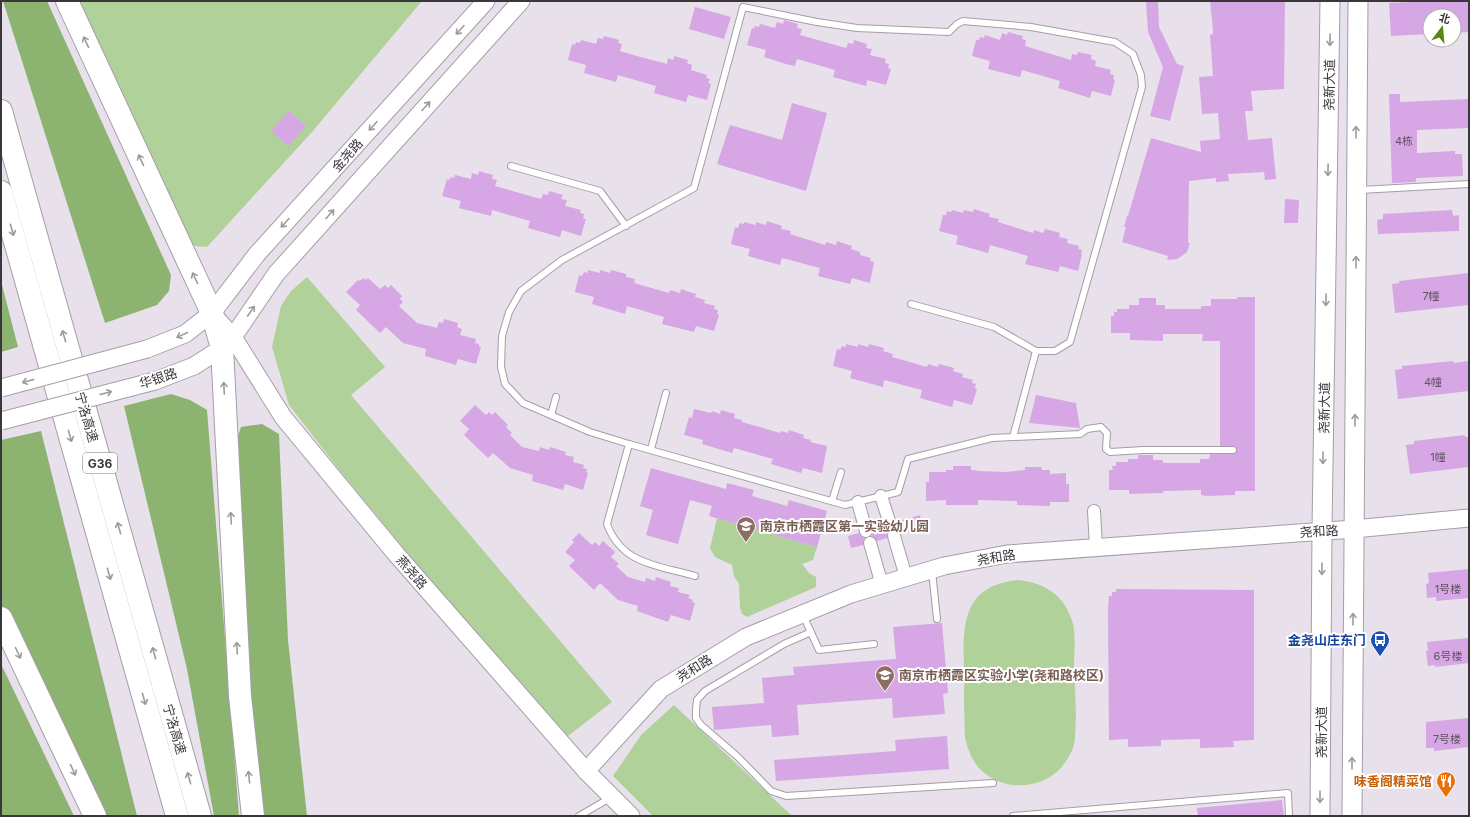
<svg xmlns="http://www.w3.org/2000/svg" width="1470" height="817" font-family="Inter,'Noto Sans SC',sans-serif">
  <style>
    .green { fill: #b1d19a }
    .forest { fill: #8cb370 }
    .building { fill: #d7a6e4 }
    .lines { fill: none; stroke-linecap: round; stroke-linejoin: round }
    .service-casing { stroke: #a59da7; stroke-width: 8 }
    .minor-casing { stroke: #a59da7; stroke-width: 14 }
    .secondary-casing { stroke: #a59da7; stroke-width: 19 }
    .primary-casing { stroke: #a59da7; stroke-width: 21 }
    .motorway-casing { stroke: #a59da7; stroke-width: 24 }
    .service { stroke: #fff; stroke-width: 6 }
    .minor { stroke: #fff; stroke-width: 12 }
    .secondary { stroke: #fff; stroke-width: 17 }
    .primary { stroke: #fff; stroke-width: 19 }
    .motorway { stroke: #fff; stroke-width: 22 }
    .secondary-bridge-casing { stroke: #a59da7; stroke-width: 19; stroke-linecap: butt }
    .secondary-bridge { stroke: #fff; stroke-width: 17 }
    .oneway { stroke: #9c9b9d }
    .labels { text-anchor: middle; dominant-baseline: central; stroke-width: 4; stroke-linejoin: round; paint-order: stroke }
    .number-label { font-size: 11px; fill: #615365 }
    .shield { fill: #fff; stroke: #757376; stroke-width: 1 }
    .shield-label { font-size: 12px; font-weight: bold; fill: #3a373b }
    .street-label { font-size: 13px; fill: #3a373b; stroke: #fff }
    .education-label { font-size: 13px; font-weight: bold; fill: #785e54; stroke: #fff; text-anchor: start }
    .transit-label { font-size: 13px; font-weight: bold; fill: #164399; stroke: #fff; text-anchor: end }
    .food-label { font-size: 13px; font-weight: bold; fill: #c56008; stroke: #fff; text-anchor: end }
  </style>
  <rect width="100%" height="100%" fill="#e8e0ea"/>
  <!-- green -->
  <g class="green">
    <path d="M75,1h347l-110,131 -105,115 -12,-1 -15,-10z"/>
    <path d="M307,277l78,90 -34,28 261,307 -44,34 -136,-153 -91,-111 -52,-67 -17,-58 9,-41 10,-15z"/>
    <path d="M717,518l100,29 -4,13 -11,4 7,9 7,4v10l-69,30 -5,-3 -2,-6 -1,-24 -5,-8 -2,-11 -17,-8 -5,-9z"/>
    <path d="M1018,580c18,2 35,8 46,24 4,6 7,13 9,20 3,14 1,30 1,45 1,22 3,45 1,67 0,7 -2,14 -6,20 -17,34 -65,39 -90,12 -8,-9 -11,-19 -14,-30 -1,-23 -1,-45 -1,-67 -1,-45 -3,-85 54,-91z"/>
    <path d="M674,705l118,111h-139l-40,-40 28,-41z"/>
  </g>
  <!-- forest -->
  <g class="forest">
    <path d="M3,1h44l124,274 -2,16 -12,14 -52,18z"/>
    <path d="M1,281l17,66 -17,5z"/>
    <path d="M171,394l19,6 17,10 32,406h-25l-27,-147 -63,-263z"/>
    <path d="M262,424l17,10 9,206 19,176h-45l-18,-166 -8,-208 5,-15z"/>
    <path d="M41,431l96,385h-38l-98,-212v-164z"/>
    <path d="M1,664l73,152h-73z"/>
  </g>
  <!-- building -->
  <g class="building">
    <path d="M1146,1h12l1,26 18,37 7,2 -14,55 -20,-5 13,-49 -15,-35z"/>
    <path d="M1210,1h75l-1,88 -33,2 2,20h-8l3,29 24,-2 4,41 -11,1 -1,-8 -36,2 1,7 -13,1v-4l-27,3 -1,62h2l-3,9 -4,3 -6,4 -10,1 1,-4 -46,-14 4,-15h-2l3,-11h1l23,-78 50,14 -1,-11 20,-2 -2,-26 -16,1 -3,-37 14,-1 -3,-41 3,-1v-4z"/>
    <path d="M1432,1h37v31l-15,1v-17h-24v18l-39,2 -2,-33z"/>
    <path d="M695,7l36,10 -7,22 -35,-10z"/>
    <path d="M784,20l14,4 -1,4 5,1 -2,6 46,13 2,-5 5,1 1,-4 13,4 -1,4 6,1 -2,6 16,4 -1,4 4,1 -1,4 3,1 -5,16 -19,-5 -1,6 -33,-9 2,-7 -38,-11 -2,7 -9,-2 -22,-7 2,-7 -19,-5 5,-17 2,1 1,-3 4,1 1,-3 15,4 2,-6 6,2z"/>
    <path d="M1008,32l15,4 -1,3 4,1 -1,6 46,14 1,-6 5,1 1,-3 14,3 -1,4 5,2 -1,5 16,4 -1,4 4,1 -1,4 2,1 -4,16 -19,-5 -2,7 -32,-10 2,-7 -38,-11 -2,7 -32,-8 2,-8 -18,-5 4,-16h3l1,-3 4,1 1,-3 15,5 2,-7 5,2z"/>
    <path d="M604,36l15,4 -1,3 4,1 -2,7 17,5 30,8 1,-6 5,2 1,-4 14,4 -1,3 5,2 -1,5 16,5 -1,3 4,1 -2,4 3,1 -4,16 -19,-5 -2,7 -32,-9 2,-7 -38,-11 -2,7 -32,-9 2,-8 -18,-5 4,-16 3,1 1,-3 4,1 1,-3 15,4 2,-6 5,1z"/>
    <path d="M1389,94h11v8l69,-3v29l-52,2v23l38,-2v3h7l1,22 -47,2v4l-24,1z"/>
    <path d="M792,103l35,10 -21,78 -89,-27 13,-39 52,15z"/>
    <path d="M289,111l17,15 -18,20 -17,-15z"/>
    <path d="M479,171l14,4 -1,4 5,1 -2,6 46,13 2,-5 5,1 1,-4 14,4 -2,4 6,1 -2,6 16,4 -1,3 4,1 -1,5h3l-5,17 -19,-6 -2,7 -32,-9 2,-7 -38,-11 -1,6 -32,-8 2,-7 -19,-5 5,-17 3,1v-3l4,1 1,-3 16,4 1,-6 6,2z"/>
    <path d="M1285,199l14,1 -1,23h-14z"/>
    <path d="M974,209l16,5 -1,3 10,2 -1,3 35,11 1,-3 9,3 2,-4 15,4 -1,4 9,2 -1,4 12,3 -1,3 4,1 -1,4h1l-4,17 -18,-5 -2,6 -33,-8 3,-8 -38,-11 -2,8 -32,-9 2,-8 -19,-5 4,-16h3l1,-4 4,1 1,-2 11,3 1,-3 9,2z"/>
    <path d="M1452,210l1,6 6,-1v16l-81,3 -1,-14 6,-1v-5z"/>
    <path d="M767,221l15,5 -1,3 10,2 -1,3 35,11 1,-3 10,3 1,-4 15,5 -1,3 9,3v3l11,3 -1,3 4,1 -4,21 -18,-5 -2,6 -32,-8 2,-8 -38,-10 -2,7 -32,-9 2,-7 -19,-5 4,-17 3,1 2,-5 4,1v-2l12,3v-3l10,3z"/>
    <path d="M588,270l12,3v-3l10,3 1,-3 15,4v3l9,2 -1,4 35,10 1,-3 10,3 1,-4 15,5 -1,3 10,3 -1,3 11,3 -1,3 4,1 -1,4 2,1 -5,16 -18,-5 -2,6 -32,-8 2,-7 -37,-11 -2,8 -33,-10 2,-7 -19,-5 4,-17 3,1 2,-4 4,1z"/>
    <path d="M1469,273v32l-74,8 -3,-29 7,-1v-2z"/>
    <path d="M363,278l3,2 2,-2 12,11 5,-4 3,3 3,-3 11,11 -2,3 3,3 -4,4 18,17 20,5 2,-6 4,1 1,-4 14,4 -1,4 5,2 -2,6 16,4 -1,4 4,1v3h2l-5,17 -18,-5 -2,6 -31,-9 1,-7 -23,-6 -17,-16 -6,6 -24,-23 4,-5 -14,-13 12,-12 2,1z"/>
    <path d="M1237,297h18v194h-20v4l-27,1 -7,-1v-5l-38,1v2l-34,1v-4h-20v-20h4l-1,-4h4v-4h12v-3h10v-4h15v5h10v3h37v-4h9l1,-5h23l4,-4 -2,-4h-15v-105h-18l1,-7h-40v7l-33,-1v-7h-19v-17h3v-4h3v-3h12v-4h10v-7h17v7h9v4h36v-3h10v-7h26z"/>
    <path d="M846,344l12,3v-3l10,3 1,-3 15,4 -1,3 10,3 -1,3 35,10 1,-3 10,3 1,-3 15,4 -1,3 10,3 -1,3 11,3 -1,3 4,1 -1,4 2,1 -5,16 -18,-5 -2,7 -32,-9 2,-8 -38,-10 -1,7 -33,-9 2,-7 -19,-5 4,-17 3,1 2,-4 4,1z"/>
    <path d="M1453,361l1,2 15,-2v30l-71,8 -3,-29 7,-1v-3z"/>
    <path d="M1036,395l40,8 4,25 -51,-5z"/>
    <path d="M475,405l11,10 3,-3 3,3 3,-3 13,13 -2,2 6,6 -2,2 12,12 17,4 1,-4 9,3 1,-3 16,5 -1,3 9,2 -1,5 11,3 -1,3 4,1 -1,3 2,1 -5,17 -18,-6 -2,6 -31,-9 1,-6 -23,-7 -17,-15 -5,5 -24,-23 5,-6 -9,-8z"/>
    <path d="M694,409l17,4 1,-2 8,3 1,-4 14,4 -1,4 8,2v2l38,11 1,-2 7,2 1,-3 15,5 -1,3 8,2 -1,2 17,4 -5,27 -19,-5 -2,5 -30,-9 2,-5 -39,-11 -2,5 -30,-9 1,-4 -19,-5 5,-18 3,1z"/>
    <path d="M1465,435v2h4v30l-59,7 -4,-29 8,-1v-3z"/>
    <path d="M953,466h18v4l8,1 26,1 20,-2v-3h16l1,3h8v4l16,-1v11h3v18h-19v4l-33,-1v-4l-39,-1v5h-32v-5l-20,1v-19h3v-10h17v-2h7z"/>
    <path d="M651,468l75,21 1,-6 27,7 -2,6 35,10 2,-6 38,11 -10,36 -108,-31 3,-10 -22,-6 -12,44 -32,-9 7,-25 -13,-4z"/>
    <path d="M920,515l3,12 -22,7 -5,-5 1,-7z"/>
    <path d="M883,526l5,5 -1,7 -10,3 -5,-5 1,-7z"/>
    <path d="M579,533l13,12 3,-3 4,4 4,-5 12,11 -4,5 8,7 -3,2 12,11 17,5 1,-4 9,3 1,-4 15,5 -1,4 9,2 -1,4 12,3 -2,3 5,2 -1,2 3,1 -5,18 -19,-6 -3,7 -31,-11 1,-5 -20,-6 -18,-17 -6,7 -25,-24 6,-6 -10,-8 9,-10 -2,-2z"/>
    <path d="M859,533l5,5 -1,7 -12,3 -3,-12z"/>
    <path d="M1469,569v29l-33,3v-4l-9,1 -1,-14 3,-1 -1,-10z"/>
    <path d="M1116,589l138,1v150l-21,1 1,6 -34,1v-9l-39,1v6l-33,1v-8l-19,1 -1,-130 1,-14h3v-4h4z"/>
    <path d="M942,623l6,70 -5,1 2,20 -52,4 -1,-20 -95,7 2,30 -27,2 -1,-12 -57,5 -2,-23 52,-4 -2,-25 32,-3 -1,-8 103,-8 -3,-32z"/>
    <path d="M1468,638l1,25 -34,4v-2l-7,1 -2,-15h2l-1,-9z"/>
    <path d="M1469,718v29l-35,4v-3h-8v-26z"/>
    <path d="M947,736l2,33 -173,12 -2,-21 122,-9 -1,-11z"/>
    <path d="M1282,800l2,16h-86l-1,-8z"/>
  </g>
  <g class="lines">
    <!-- service casing -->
    <g class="service-casing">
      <g id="service">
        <path d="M511,166l89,25 26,35"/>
        <path d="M1360,190l109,-6"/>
        <path d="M911,304l83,23 42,24 -23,86"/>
        <path d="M551,415l5,-18"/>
        <path d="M629,444l-39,-12 -67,-29 -18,-19 -4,-17 1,-31 7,-24 12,-21 41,-31 132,-72 49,-181 74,15 40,6 92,4 8,-8 6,-3 68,6 84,15 18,12 8,21 1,12 -72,255 -15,9h-19"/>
        <path d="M651,449l15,-56"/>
        <path d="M832,501l9,-29"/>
        <path d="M932,571l5,48"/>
        <path d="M695,576c-37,-11 -73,-11 -88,-52l22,-80 216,61 53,-13 10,-33 84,-21 88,-4 7,-5 14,-2 6,6 -1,16 4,3 33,-2h90"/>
        <path d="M803,615l16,35 55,-6"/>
        <path d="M811,632l-27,12 -79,47 -8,9 -1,9v9l5,7 37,32 33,34 15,5 207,-13"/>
        <path d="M579,816l31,-18"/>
        <path d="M1013,816l275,-23 1,23"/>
      </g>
    </g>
    <!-- minor casing -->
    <g class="minor-casing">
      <g id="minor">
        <path d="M881,496l9,28"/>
        <path d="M858,502l8,29"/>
        <path d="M1094,511l2,36"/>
        <path d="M894,536l12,41"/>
        <path d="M870,543l12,42"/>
      </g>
    </g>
    <!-- secondary casing -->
    <g class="secondary-casing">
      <g id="secondary">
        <path d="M213,315l20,22 50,80 113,137 190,217 45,45"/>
        <path d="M147,349l38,-15 27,-21 45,-59 229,-253"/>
        <path d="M155,381l39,-15 28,-18 11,-11 43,-63 245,-273"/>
        <path d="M586,771l75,-82 85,-52 105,-43 93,-28 63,-12 347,-25 115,-11"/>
      </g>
    </g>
    <!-- primary casing -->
    <g class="primary-casing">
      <g id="primary">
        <path d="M1320,816l2,-286 8,-529"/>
        <path d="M1352,816l6,-815"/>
      </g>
    </g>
    <!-- motorway casing -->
    <g class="motorway-casing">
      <g id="motorway">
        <path d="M67,1l145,312 10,35 18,348 13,120"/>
        <path d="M1,111l199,705"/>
        <path d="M1,192l176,624"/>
        <path d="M1,618l94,198"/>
      </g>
    </g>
    <!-- service -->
    <use href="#service" class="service"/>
    <!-- minor -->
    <use href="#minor" class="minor"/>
    <!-- secondary -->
    <use href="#secondary" class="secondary"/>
    <!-- primary -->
    <use href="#primary" class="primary"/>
    <!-- motorway -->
    <use href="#motorway" class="motorway"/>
    <!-- secondary-bridge casing -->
    <g class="secondary-bridge-casing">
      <g id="secondary-bridge">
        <path d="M1,388l146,-39"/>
        <path d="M1,421l154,-40"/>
      </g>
    </g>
    <!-- secondary-bridge -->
    <use href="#secondary-bridge" class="secondary-bridge"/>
  </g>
  <!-- one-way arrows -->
  <defs><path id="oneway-shaft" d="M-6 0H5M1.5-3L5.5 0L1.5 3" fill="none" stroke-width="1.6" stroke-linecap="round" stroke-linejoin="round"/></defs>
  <g class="oneway">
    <use href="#oneway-shaft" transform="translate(460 30) rotate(132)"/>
    <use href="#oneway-shaft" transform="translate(1330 40) rotate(91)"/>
    <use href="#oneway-shaft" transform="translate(86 42) rotate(-115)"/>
    <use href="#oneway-shaft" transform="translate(426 106) rotate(-48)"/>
    <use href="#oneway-shaft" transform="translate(373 126) rotate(132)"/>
    <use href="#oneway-shaft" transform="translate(1356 132) rotate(-90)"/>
    <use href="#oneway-shaft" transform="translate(141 160) rotate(-115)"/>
    <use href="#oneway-shaft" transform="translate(1328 170) rotate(91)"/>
    <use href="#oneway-shaft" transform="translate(330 214) rotate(-48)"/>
    <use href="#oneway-shaft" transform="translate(285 223) rotate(132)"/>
    <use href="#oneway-shaft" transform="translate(12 230) rotate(74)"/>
    <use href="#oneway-shaft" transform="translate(1356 262) rotate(-90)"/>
    <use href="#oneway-shaft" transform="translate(195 278) rotate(-115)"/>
    <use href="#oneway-shaft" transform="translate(1326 300) rotate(91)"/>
    <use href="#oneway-shaft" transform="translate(251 311) rotate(-56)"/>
    <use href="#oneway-shaft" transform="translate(182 335) rotate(155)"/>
    <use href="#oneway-shaft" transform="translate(64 336) rotate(-106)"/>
    <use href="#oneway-shaft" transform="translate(28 381) rotate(165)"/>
    <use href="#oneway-shaft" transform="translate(224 388) rotate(-93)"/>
    <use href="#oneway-shaft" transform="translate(106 393) rotate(-15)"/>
    <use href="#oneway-shaft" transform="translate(1355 420) rotate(-90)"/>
    <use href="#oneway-shaft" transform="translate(70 436) rotate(74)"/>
    <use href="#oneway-shaft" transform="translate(1323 458) rotate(91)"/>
    <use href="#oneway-shaft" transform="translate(231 518) rotate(-93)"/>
    <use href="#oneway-shaft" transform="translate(119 528) rotate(-106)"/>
    <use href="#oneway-shaft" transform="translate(1322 569) rotate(90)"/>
    <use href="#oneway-shaft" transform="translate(109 574) rotate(74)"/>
    <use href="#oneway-shaft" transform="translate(1353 619) rotate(-90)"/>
    <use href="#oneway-shaft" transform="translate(237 648) rotate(-93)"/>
    <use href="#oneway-shaft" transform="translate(18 653) rotate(65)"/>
    <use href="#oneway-shaft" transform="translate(154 653) rotate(-106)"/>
    <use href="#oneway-shaft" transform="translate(144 699) rotate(74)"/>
    <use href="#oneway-shaft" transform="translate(1352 763) rotate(-90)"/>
    <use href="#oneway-shaft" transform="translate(73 770) rotate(65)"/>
    <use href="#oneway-shaft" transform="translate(249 777) rotate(-96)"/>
    <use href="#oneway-shaft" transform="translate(189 778) rotate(-106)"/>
    <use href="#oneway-shaft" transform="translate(1320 797) rotate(90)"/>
  </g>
  <!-- icons -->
  <defs>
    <g id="school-pin" transform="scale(1)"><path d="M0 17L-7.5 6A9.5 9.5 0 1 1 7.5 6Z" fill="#8d6e63" stroke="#fff"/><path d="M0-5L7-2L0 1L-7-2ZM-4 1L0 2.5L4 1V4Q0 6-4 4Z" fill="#fff"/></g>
    <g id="bus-pin" transform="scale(1)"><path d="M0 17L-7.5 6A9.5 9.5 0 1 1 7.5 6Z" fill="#1a4fb4" stroke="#fff"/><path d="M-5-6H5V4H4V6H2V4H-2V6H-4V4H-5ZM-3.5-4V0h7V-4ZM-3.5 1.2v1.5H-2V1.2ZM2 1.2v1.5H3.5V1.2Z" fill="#fff"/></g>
    <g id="restaurant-pin" transform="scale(1)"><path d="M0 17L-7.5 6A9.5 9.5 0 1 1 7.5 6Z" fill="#e8710a" stroke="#fff"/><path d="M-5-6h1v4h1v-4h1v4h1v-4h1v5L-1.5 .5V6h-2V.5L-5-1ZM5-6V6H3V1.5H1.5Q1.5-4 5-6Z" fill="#fff"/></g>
  </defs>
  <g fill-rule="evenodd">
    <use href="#school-pin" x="746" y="526"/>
    <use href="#bus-pin" x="1380" y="640"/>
    <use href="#school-pin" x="885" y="675"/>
    <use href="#restaurant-pin" x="1446" y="781"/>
  </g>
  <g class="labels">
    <!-- number labels -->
    <g class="number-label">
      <text x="1404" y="141">4栋</text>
      <text x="1431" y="296">7幢</text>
      <text x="1433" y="382">4幢</text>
      <text x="1438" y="457">1幢</text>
      <text x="1448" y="589">1号楼</text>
      <text x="1448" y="656">6号楼</text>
      <text x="1447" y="739">7号楼</text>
    </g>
    <!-- shield labels -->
    <rect class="shield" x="83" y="453" width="34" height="20" rx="3"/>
    <g class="shield-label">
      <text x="100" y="463">G36</text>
    </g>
    <!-- street labels -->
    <g class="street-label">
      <text transform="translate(1329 85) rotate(-89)">尧新大道</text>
      <text transform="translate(347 155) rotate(-48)">金尧路</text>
      <text transform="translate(158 378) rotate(-18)">华银路</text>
      <text transform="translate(1324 408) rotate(-89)">尧新大道</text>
      <text transform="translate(87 417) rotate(74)">宁洛高速</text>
      <text transform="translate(1319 531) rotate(-3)">尧和路</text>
      <text transform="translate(996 557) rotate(-9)">尧和路</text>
      <text transform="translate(412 572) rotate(49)">燕尧路</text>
      <text transform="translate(694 668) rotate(-32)">尧和路</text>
      <text transform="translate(175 729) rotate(74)">宁洛高速</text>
      <text transform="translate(1321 732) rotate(-90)">尧新大道</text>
    </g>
    <!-- education labels -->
    <g class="education-label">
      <text x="760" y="526">南京市栖霞区第一实验幼儿园</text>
      <text x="899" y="675">南京市栖霞区实验小学(尧和路校区)</text>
    </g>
    <!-- transit labels -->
    <g class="transit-label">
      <text x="1366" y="640">金尧山庄东门</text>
    </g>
    <!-- food labels -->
    <g class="food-label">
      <text x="1432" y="781">味香阁精菜馆</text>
    </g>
  </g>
  <!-- border -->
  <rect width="1470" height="817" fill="none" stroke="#3a373b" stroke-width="4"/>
  <!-- north arrow -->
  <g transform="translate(1442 28) rotate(16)"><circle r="19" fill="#ffffff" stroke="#b0afb1"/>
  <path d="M0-3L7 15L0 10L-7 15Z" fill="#598615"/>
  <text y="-6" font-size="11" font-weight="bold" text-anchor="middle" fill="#3a373b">北</text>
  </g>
</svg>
